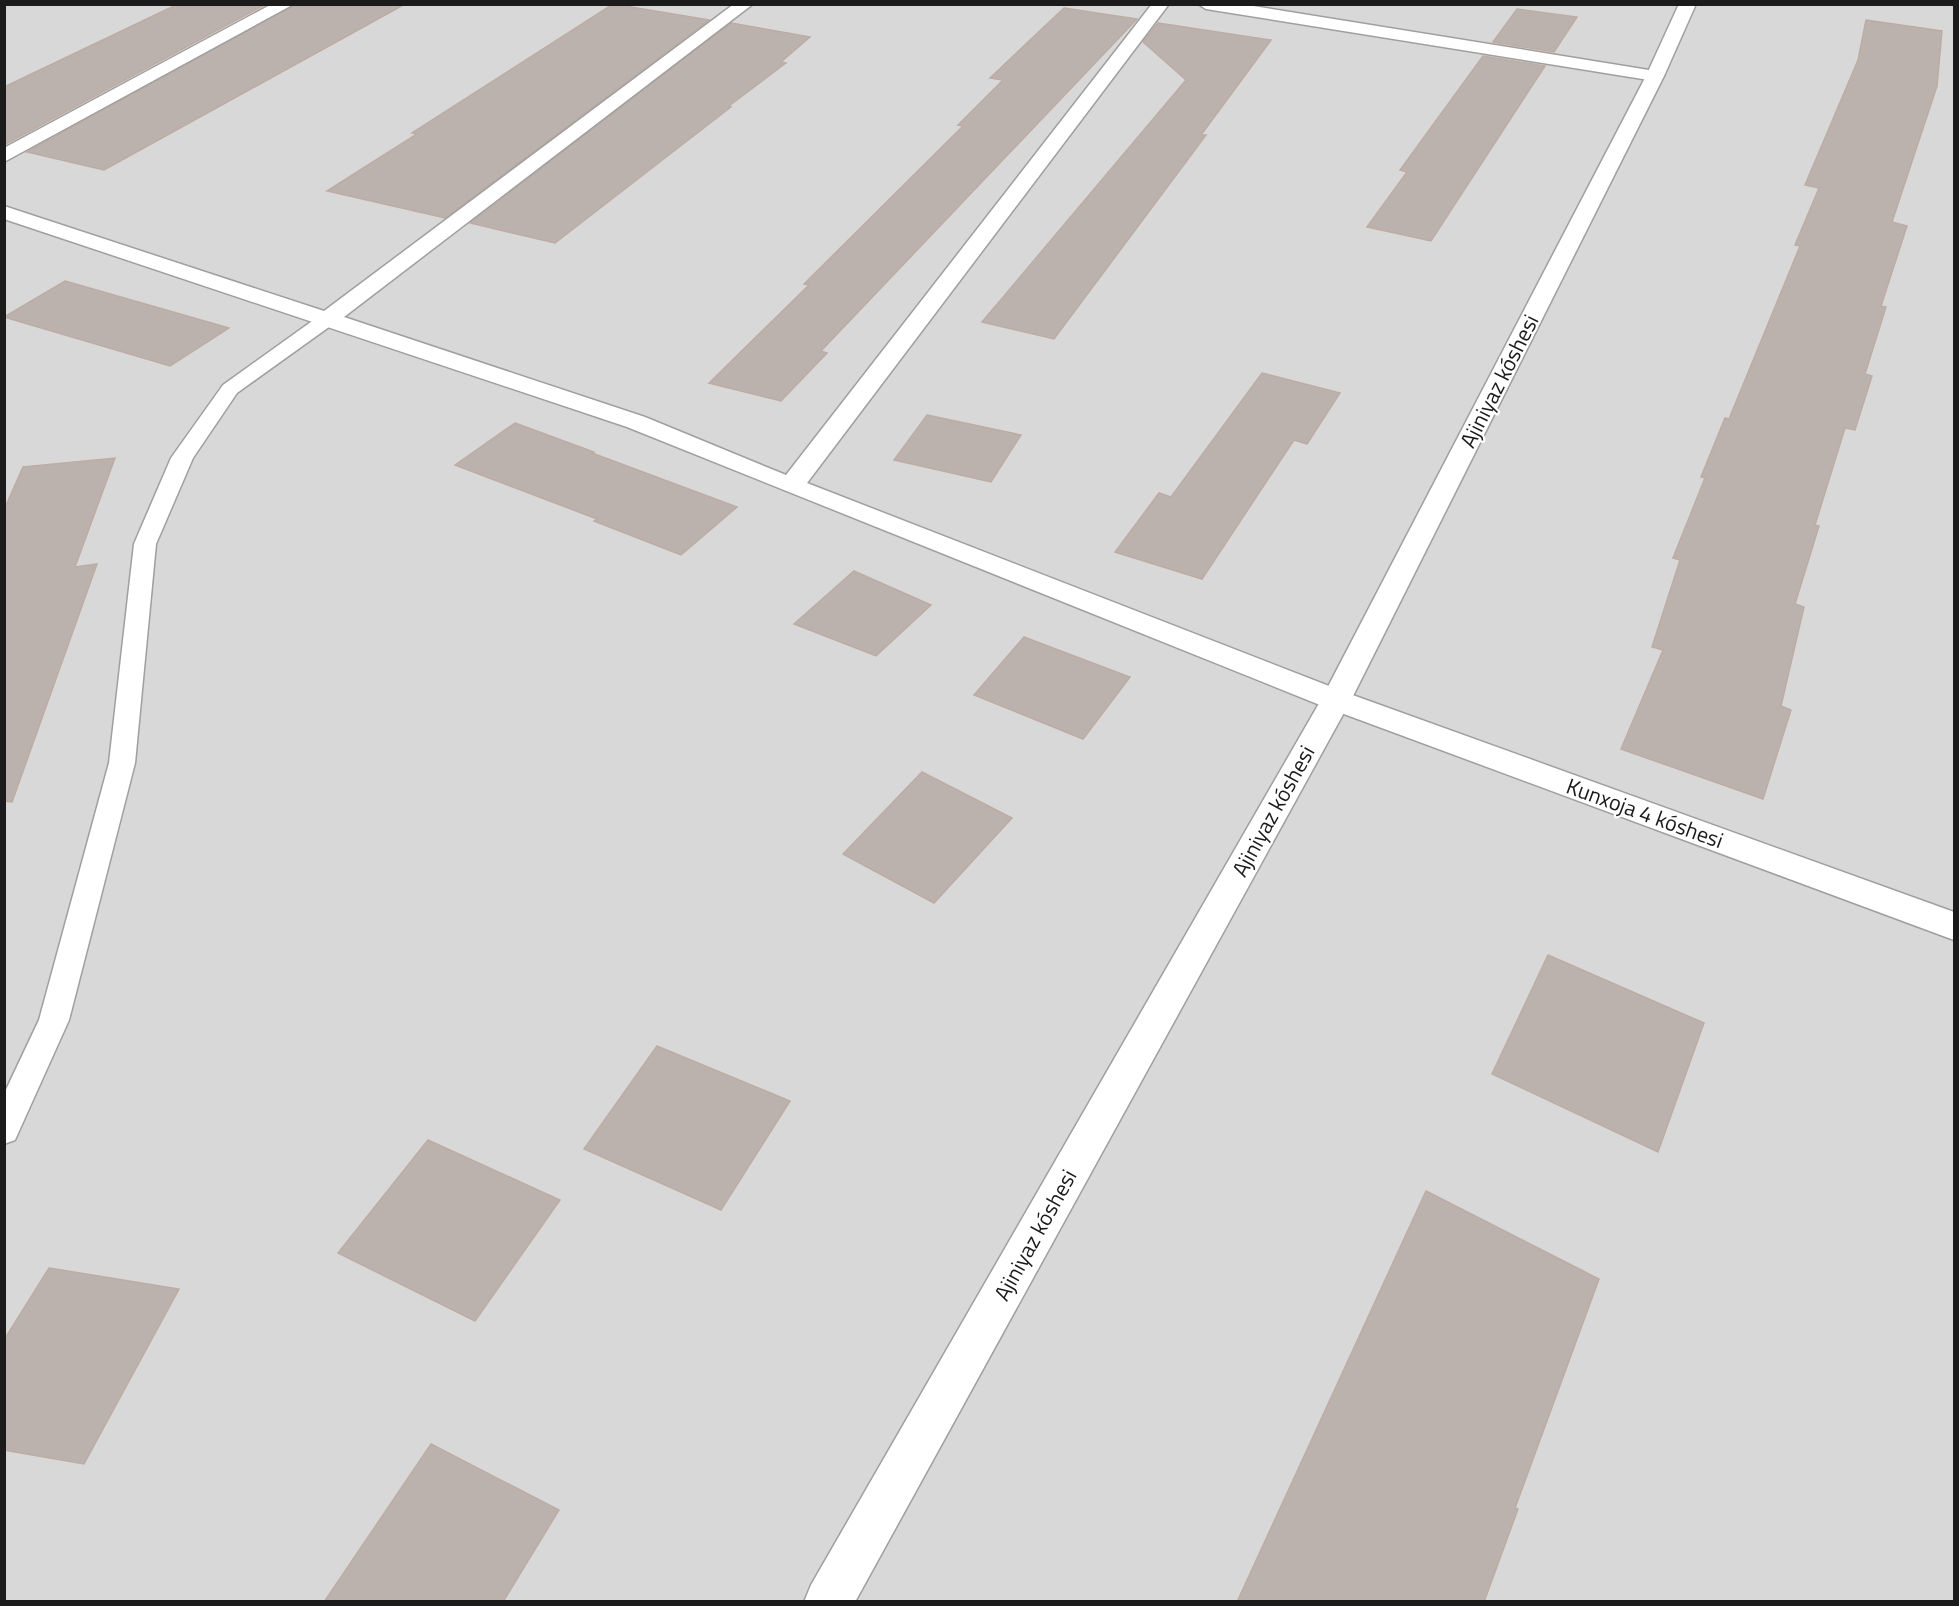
<svg xmlns="http://www.w3.org/2000/svg" width="1959" height="1606" font-family="'Titillium Web',sans-serif">
  <style>
    .residential { fill: #d9d8d8 }
    .building { fill: #bcb2ad; stroke: #bdaca4; stroke-width: 1.5 }
    .lines { fill: none; stroke-linecap: round; stroke-linejoin: round }
    .service-casing { stroke: #9f9f9f; stroke-width: 3 }
    .minor-casing { stroke: #9f9f9f; stroke-width: 3 }
    .tertiary-casing { stroke: #9f9f9f; stroke-width: 3 }
    .service { fill: #fff; fill-rule: evenodd }
    .minor { fill: #fff; fill-rule: evenodd }
    .tertiary { fill: #fff; fill-rule: evenodd }
    .labels { text-anchor: middle; dominant-baseline: central; stroke-width: 4.5; stroke-linejoin: round; paint-order: stroke }
    .street-label { font-size: 22px; fill: #1b1b1b; stroke: #fff }
  </style>
  <rect width="100%" height="100%" fill="#ece7e1"/>
  <!-- residential -->
  <rect class="residential" x="5" y="5" width="1949" height="1596"/>
  <!-- building -->
  <g class="building">
    <path d="M178,4h88l-262,141v-58z"/>
    <path d="M296,4h109l-301,166 -77,-18z"/>
    <path d="M613,4l96,16 -264,198 -118,-27 90,-57 -5,-1z"/>
    <path d="M1064,8l73,11 -316,332 6,2 -46,48 -72,-18 100,-98 -5,-1 159,-158 -5,-1 45,-45 -13,-2z"/>
    <path d="M1517,9l60,8 -23,35 -61,-10z"/>
    <path d="M1866,20l76,11 -5,55 -45,136 15,4 -26,80 5,1 -21,67 7,2 -17,54 -10,-2 -30,97 4,1 -24,78 9,3 -23,99 10,4 -28,89 -142,-50 42,-99 -11,-3 28,-87 -7,-2 32,-80 -4,-1 24,-59 4,1 71,-173 -5,-1 24,-57 -14,-3 53,-125z"/>
    <path d="M731,23l79,14 -29,25 5,1 -57,43 2,1 -176,136 -85,-20z"/>
    <path d="M1158,23l113,17 -70,95h5l-152,204 -72,-17 204,-242 -43,-38z"/>
    <path d="M1483,56l62,10 -114,175 -64,-14 40,-55 -7,-2z"/>
    <path d="M65,281l150,43 14,4 -59,38 -166,-49z"/>
    <path d="M1262,373l78,20 -33,51 -13,-4 -92,139 -87,-27 44,-59 12,4z"/>
    <path d="M927,415l94,20 -30,47 -97,-22z"/>
    <path d="M515,423l79,29 -2,1 145,54 -56,48 -87,-34 3,-2 -142,-54z"/>
    <path d="M115,458l-40,109 22,-3 -85,238 -8,-1v-291l19,-43z"/>
    <path d="M854,571l77,34 -55,51 -82,-32z"/>
    <path d="M1024,637l106,40 -47,62 -109,-44z"/>
    <path d="M922,772l90,46 -78,85 -91,-49z"/>
    <path d="M1548,955l156,68 -46,129 -166,-78z"/>
    <path d="M657,1046l133,55 -69,109 -137,-61z"/>
    <path d="M428,1140l132,60 -85,121 -137,-68z"/>
    <path d="M1426,1191l173,88 -84,229 3,1 -34,93h-247z"/>
    <path d="M49,1268l130,21 -95,175 -80,-14v-110z"/>
    <path d="M431,1444l128,66 -56,92h-179z"/>
  </g>
  <g class="lines">
    <!-- service casing -->
    <g class="service-casing">
      <path id="service" d="M329,312l7,2 2,4 -2,4 -99,71 -44,65 -37,86 -21,219 -66,257 -54,120 -11,4v-50l35,-74 70,-257 25,-219 37,-86 52,-73 99,-71z"/>
    </g>
    <!-- minor casing -->
    <g class="minor-casing">
      <g id="minor">
        <path d="M272,4h22l-290,158v-14z"/>
        <path d="M734,4h19l-409,313 301,100 141,58 366,-471h17l-362,479 540,210 607,219v28l-629,-233 -698,-280 -623,-208v-13l320,105z"/>
        <path d="M1198,4h43l414,67 9,5 -9,5 -449,-72z"/>
      </g>
    </g>
    <!-- tertiary casing -->
    <g class="tertiary-casing">
      <path id="tertiary" d="M1679,4h17l-32,72 -313,624 -496,902h-51l7,-17 510,-885 325,-624z"/>
    </g>
    <!-- service -->
    <use href="#service" class="service"/>
    <!-- minor -->
    <use href="#minor" class="minor"/>
    <!-- tertiary -->
    <use href="#tertiary" class="tertiary"/>
  </g>
  <g class="labels">
    <!-- street labels -->
    <g class="street-label">
      <text transform="translate(1499 381) rotate(-63)">Ajiniyaz kóshesi</text>
      <text transform="translate(1273 811) rotate(-61)">Ajiniyaz kóshesi</text>
      <text transform="translate(1645 813) rotate(20)">Kunxoja 4 kóshesi</text>
      <text transform="translate(1035 1235) rotate(-61)">Ajiniyaz kóshesi</text>
    </g>
  </g>
  <!-- border -->
  <rect width="1959" height="1606" fill="none" stroke="#1b1b1b" stroke-width="12"/>
</svg>
